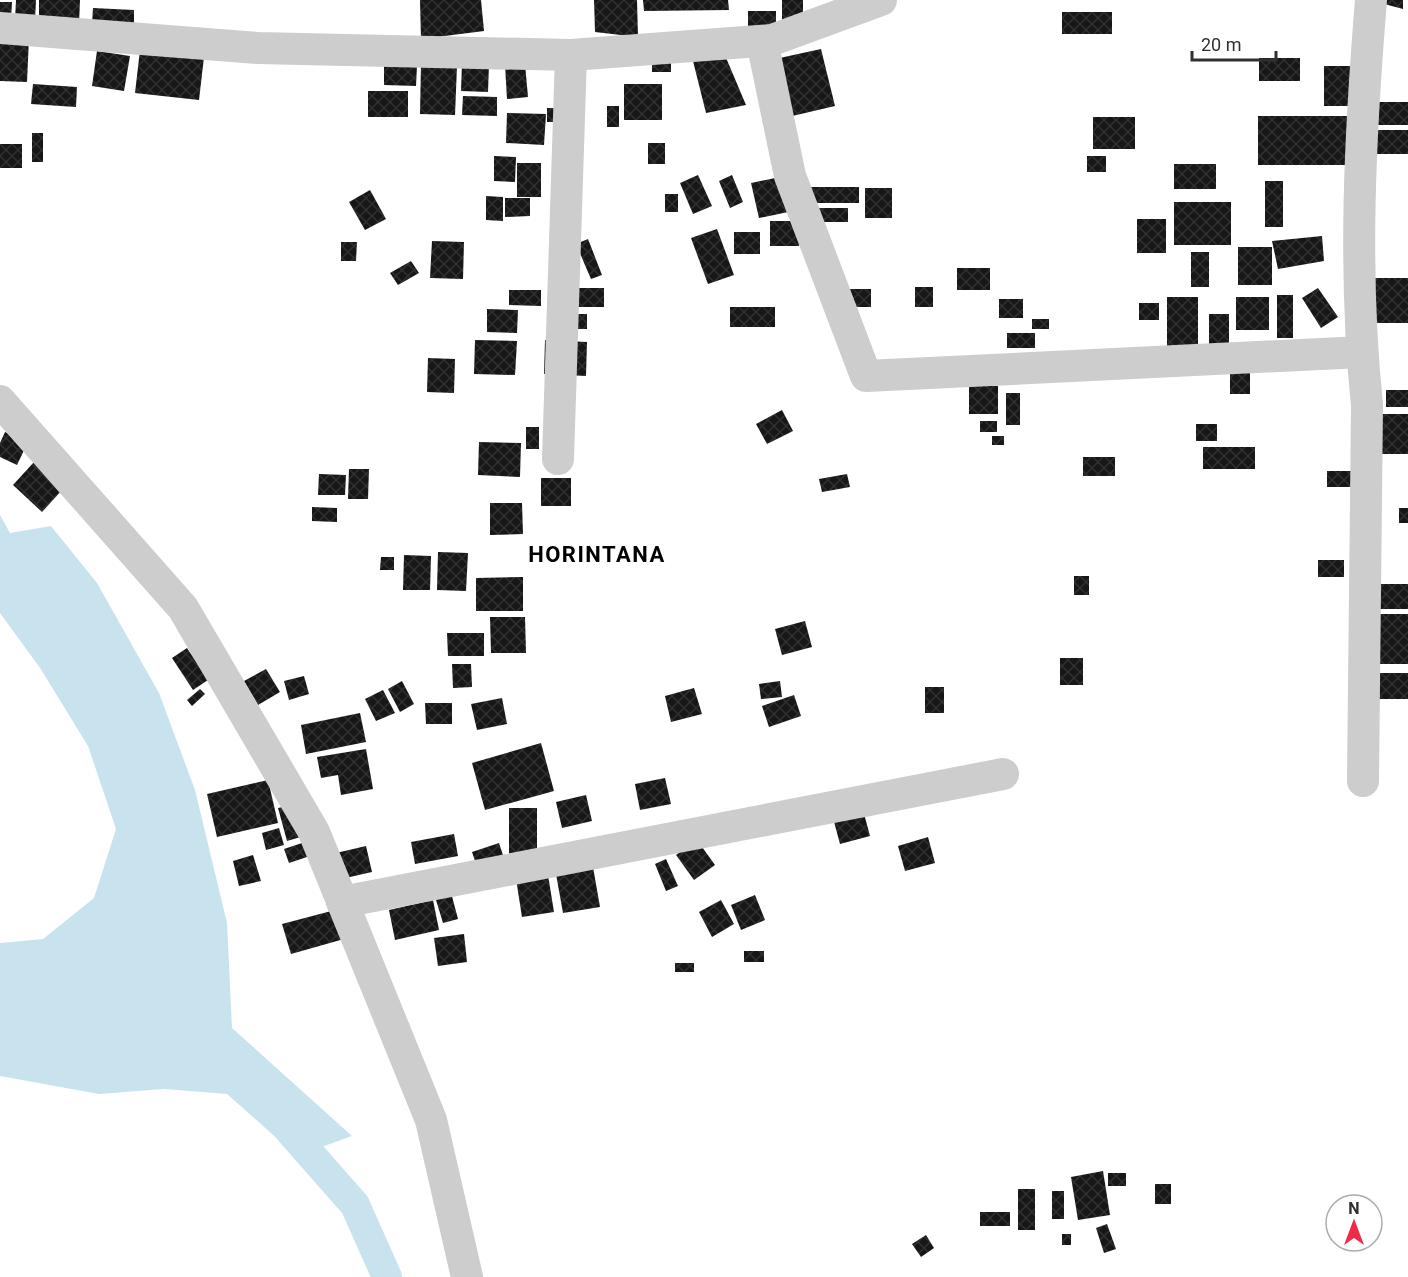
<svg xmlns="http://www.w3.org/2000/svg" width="1408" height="1277" font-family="Roboto,sans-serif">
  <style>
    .water { fill: #c9e3ee }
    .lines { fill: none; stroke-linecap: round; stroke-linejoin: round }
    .canal { stroke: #c9e3ee; stroke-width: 30 }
    .building { fill: url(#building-cross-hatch) }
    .minor { stroke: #cdcdcd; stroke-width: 32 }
    .labels { text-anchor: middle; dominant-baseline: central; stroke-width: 6; stroke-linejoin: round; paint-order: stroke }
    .district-label { font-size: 22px; font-weight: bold; letter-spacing: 1.5px; fill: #000; stroke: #fff }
  </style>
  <defs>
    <pattern id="building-cross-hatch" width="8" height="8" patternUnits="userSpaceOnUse" patternTransform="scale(1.5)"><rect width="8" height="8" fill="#171717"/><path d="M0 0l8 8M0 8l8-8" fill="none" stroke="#303030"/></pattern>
  </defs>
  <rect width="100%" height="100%" fill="#fff"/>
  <!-- water -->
  <path class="water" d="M0,515l10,18 41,-7 46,57 62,110 36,97 32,133 5,105 120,108 -55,20 -70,-62 -63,-5 -65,5 -99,-18v-133l43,-4 51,-41 22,-69 -28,-83 -48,-78 -40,-55z"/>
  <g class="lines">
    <!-- canal -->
    <path class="canal" d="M282,1122l73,83 32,72"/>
  </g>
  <!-- building -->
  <g class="building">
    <path d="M16,0h20l-1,20h-20z"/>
    <path d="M39,0h41l-1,24 -40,-1z"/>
    <path d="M420,0h61l3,31 -63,8z"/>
    <path d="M594,0h43l1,37 -43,-5z"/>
    <path d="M643,0h85l1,10 -85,1z"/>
    <rect x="782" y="0" width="21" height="20"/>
    <path d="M1403,0v9l-30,-8v-1z"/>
    <path d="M0,2h12l-1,18 -11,-1z"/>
    <path d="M93,8l41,2v15l-42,-1z"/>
    <rect x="748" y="11" width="28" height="19"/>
    <rect x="1062" y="12" width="50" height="22"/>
    <path d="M0,37l29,1 -2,44 -27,-1z"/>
    <path d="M821,49l14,57 -47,11 -13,-58z"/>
    <path d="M140,50l64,7 -5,43 -64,-7z"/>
    <path d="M97,51l33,5 -6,35 -32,-5z"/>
    <path d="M724,53l22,52 -40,8 -14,-56z"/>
    <rect x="652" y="58" width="19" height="14"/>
    <rect x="1259" y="58" width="41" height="23"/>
    <path d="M462,63l27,1 -1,28 -27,-1z"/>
    <path d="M525,64l3,33 -21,2 -2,-34z"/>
    <path d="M384,65l33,1 -1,20 -32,-1z"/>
    <path d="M421,65l36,1 -2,49 -35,-1z"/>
    <rect x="1324" y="66" width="33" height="40"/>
    <path d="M33,84l44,3 -1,20 -45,-3z"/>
    <rect x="624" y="84" width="38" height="36"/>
    <rect x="368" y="91" width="40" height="26"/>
    <path d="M463,96l34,1v19l-35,-1z"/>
    <rect x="1367" y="102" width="41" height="23"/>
    <rect x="607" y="106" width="12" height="21"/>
    <rect x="547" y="108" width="19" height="14"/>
    <path d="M507,113l39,1 -2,31 -38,-2z"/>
    <rect x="1258" y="116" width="93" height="49"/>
    <rect x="1093" y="117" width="42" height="32"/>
    <rect x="1370" y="130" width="38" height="24"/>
    <rect x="32" y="133" width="11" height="29"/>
    <rect x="648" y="143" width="17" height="21"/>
    <rect x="0" y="144" width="22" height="24"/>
    <path d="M494,156l22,1 -1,25 -21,-1z"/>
    <rect x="1087" y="156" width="19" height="16"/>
    <rect x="517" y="163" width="24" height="34"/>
    <rect x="1174" y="164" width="42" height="25"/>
    <path d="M698,175l14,31 -19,8 -13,-31z"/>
    <path d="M732,175l11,27 -13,6 -11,-27z"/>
    <path d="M785,176l8,35 -34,7 -8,-35z"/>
    <rect x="1265" y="181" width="18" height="46"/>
    <rect x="807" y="187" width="52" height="16"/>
    <rect x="865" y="188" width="27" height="30"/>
    <path d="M370,190l16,29 -21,11 -16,-28z"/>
    <rect x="665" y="194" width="13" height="18"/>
    <path d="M486,196l17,1v24l-17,-1z"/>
    <path d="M505,198h25v18l-25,1z"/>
    <rect x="1174" y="202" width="57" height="43"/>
    <rect x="819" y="208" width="29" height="14"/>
    <rect x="1137" y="219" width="29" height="34"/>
    <rect x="770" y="221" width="29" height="25"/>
    <path d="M717,229l17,46 -26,9 -17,-46z"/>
    <rect x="734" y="232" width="26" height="22"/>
    <path d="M1322,236l2,25 -46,8 -6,-28z"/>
    <path d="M588,239l14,36 -11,4 -15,-35z"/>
    <path d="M432,241l32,1 -1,37 -33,-1z"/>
    <path d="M341,242h16l-1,19h-15z"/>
    <rect x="1238" y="247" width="34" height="38"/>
    <rect x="1191" y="252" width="18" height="35"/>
    <path d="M411,261l8,12 -21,12 -8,-12z"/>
    <rect x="957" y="268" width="33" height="22"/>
    <rect x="1366" y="278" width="42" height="45"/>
    <rect x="915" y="287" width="18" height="20"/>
    <rect x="555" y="288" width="49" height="19"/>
    <path d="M1318,288l20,29 -17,11 -19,-30z"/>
    <rect x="850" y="289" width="21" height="18"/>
    <path d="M509,290h32v16l-32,-1z"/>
    <rect x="1277" y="295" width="16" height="43"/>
    <rect x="1167" y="297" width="31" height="50"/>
    <rect x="1236" y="297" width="33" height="33"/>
    <rect x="999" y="299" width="24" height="19"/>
    <rect x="1139" y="303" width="20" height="17"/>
    <rect x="730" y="307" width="45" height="20"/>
    <path d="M487,309l31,1 -1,23 -30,-1z"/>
    <rect x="561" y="314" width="26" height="15"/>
    <rect x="1209" y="314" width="20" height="33"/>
    <rect x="1032" y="319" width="17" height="10"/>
    <rect x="1007" y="333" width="28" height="15"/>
    <path d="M475,340l42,1 -2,34 -41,-1z"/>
    <path d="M545,340l42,2 -1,34 -42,-2z"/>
    <path d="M428,358l27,1 -1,34 -27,-1z"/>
    <rect x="1230" y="372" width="20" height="22"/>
    <rect x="969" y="386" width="29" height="28"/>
    <rect x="1386" y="390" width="22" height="17"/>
    <rect x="1006" y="393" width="14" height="32"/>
    <path d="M782,410l11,21 -26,13 -11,-20z"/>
    <rect x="1380" y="414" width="28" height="40"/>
    <rect x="980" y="421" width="17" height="11"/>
    <rect x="1196" y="424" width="21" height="17"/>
    <rect x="526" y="427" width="13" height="22"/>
    <path d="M5,432l23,10 -11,23 -17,-8v-14z"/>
    <rect x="992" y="436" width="12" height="9"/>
    <path d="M479,442l42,1 -1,34 -42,-2z"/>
    <rect x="1203" y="447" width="52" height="22"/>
    <rect x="1083" y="457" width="32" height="19"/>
    <path d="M34,462l29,27 -21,23 -29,-27z"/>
    <path d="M349,469h20l-1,30h-20z"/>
    <rect x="1327" y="471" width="29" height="16"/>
    <path d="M319,474l27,1 -1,20h-27z"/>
    <path d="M847,474l3,13 -28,5 -3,-13z"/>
    <rect x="541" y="478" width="30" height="28"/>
    <path d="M490,503h32l1,31 -33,1z"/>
    <path d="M312,507l25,1v14l-25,-1z"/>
    <rect x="1399" y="508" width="9" height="15"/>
    <path d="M438,552l30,1 -2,38 -29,-1z"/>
    <path d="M404,555l27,1 -1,34h-27z"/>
    <path d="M381,557h13v13h-14z"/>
    <rect x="1318" y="560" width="26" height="17"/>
    <rect x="1074" y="576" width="15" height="19"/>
    <path d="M523,577v34h-47v-33z"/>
    <rect x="1372" y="584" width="36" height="25"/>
    <rect x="1377" y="614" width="31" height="50"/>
    <path d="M490,617h35l1,36h-35z"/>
    <path d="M805,621l7,26 -30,8 -7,-26z"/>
    <path d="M447,633h37v23h-36z"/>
    <path d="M187,648l21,32 -15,10 -21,-32z"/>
    <rect x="1060" y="658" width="23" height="27"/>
    <path d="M452,664h19l1,23 -19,1z"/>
    <path d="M266,669l14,23 -22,13 -14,-24z"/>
    <rect x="1372" y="673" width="36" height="26"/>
    <path d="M304,676l5,18 -20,6 -5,-19z"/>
    <path d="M402,681l12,23 -14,8 -12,-23z"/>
    <path d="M780,681l2,16 -21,2 -2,-15z"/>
    <rect x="925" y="687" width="19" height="26"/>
    <path d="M694,688l8,26 -31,8 -6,-26z"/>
    <path d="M200,689l5,5 -13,12 -5,-6z"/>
    <path d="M383,690l12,23 -19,8 -11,-22z"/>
    <path d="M794,695l7,21 -32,11 -7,-21z"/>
    <path d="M502,698l5,26 -30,6 -6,-26z"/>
    <path d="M425,703h27v21h-26z"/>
    <path d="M360,713l6,29 -60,12 -5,-29z"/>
    <path d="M541,743l13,48 -69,19 -13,-47z"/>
    <path d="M366,749l7,40 -32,6 -3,-20 -17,3 -4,-21z"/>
    <path d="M665,778l6,26 -31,6 -5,-26z"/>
    <path d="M268,780l10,43 -61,14 -10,-43z"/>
    <path d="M586,795l6,26 -30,7 -6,-26z"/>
    <path d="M295,804l9,32 -17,5 -9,-33z"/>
    <path d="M509,808h28v56l-28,-1z"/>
    <path d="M863,810l7,26 -30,8 -7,-26z"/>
    <path d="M279,828l5,17 -18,5 -4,-17z"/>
    <path d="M454,834l4,22 -43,8 -4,-22z"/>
    <path d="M928,837l7,26 -30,8 -7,-25z"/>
    <path d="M697,840l18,25 -21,15 -18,-25z"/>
    <path d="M305,842l5,14 -21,7 -5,-14z"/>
    <path d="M499,843l12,36 -27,9 -12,-36z"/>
    <path d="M366,846l6,26 -31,7 -5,-26z"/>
    <path d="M253,855l8,26 -22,5 -6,-25z"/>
    <path d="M666,859l12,27 -12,5 -11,-27z"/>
    <path d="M593,867l7,40 -37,6 -7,-39z"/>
    <path d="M548,875l6,37 -32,5 -6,-38z"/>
    <path d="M449,885l9,34 -15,4 -10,-33z"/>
    <path d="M755,895l10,25 -24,10 -10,-25z"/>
    <path d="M433,900l6,30 -44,10 -6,-30z"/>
    <path d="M721,900l13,24 -22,13 -13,-25z"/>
    <path d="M335,910l9,29 -53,15 -9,-30z"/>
    <path d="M464,934l3,28 -29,4 -4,-28z"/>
    <rect x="744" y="951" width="20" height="11"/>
    <rect x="675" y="963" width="19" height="9"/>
    <path d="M1103,1171l7,44 -32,5 -7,-43z"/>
    <rect x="1108" y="1173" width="18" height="13"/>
    <rect x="1155" y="1184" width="16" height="20"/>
    <rect x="1018" y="1189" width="17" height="41"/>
    <rect x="1052" y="1191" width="12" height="28"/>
    <rect x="980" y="1212" width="30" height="14"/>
    <path d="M1107,1224l9,25 -12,4 -8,-25z"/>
    <rect x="1062" y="1234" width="9" height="11"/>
    <path d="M926,1235l8,13 -13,9 -9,-13z"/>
  </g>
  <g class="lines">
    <!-- minor -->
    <g class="minor">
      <path d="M0,28l258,20 313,7 201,-15 109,-40"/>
      <path d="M762,41l28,135 76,200 496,-24"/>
      <path d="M0,401l183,207 131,224 117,288 36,157"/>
      <path d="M558,459l13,-404"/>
      <path d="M1363,781l4,-376c-14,-135 -7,-271 4,-405"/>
      <path d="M342,902l661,-128"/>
    </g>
  </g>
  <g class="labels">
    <!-- district labels -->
    <g class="district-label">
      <text x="597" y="554">HORINTANA</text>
    </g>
  </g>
  <!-- north arrow -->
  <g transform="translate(1354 1223)"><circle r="28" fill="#ffffff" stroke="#acacac" stroke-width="1.5"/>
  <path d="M0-4.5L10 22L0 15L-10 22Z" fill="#ef2b48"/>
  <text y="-9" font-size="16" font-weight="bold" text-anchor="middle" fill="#303030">N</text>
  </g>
  <!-- scale -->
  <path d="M1192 51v9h84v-9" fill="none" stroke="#303030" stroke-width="3"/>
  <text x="1201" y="51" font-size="18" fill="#303030" stroke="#ffffff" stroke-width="4.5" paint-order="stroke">20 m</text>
</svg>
